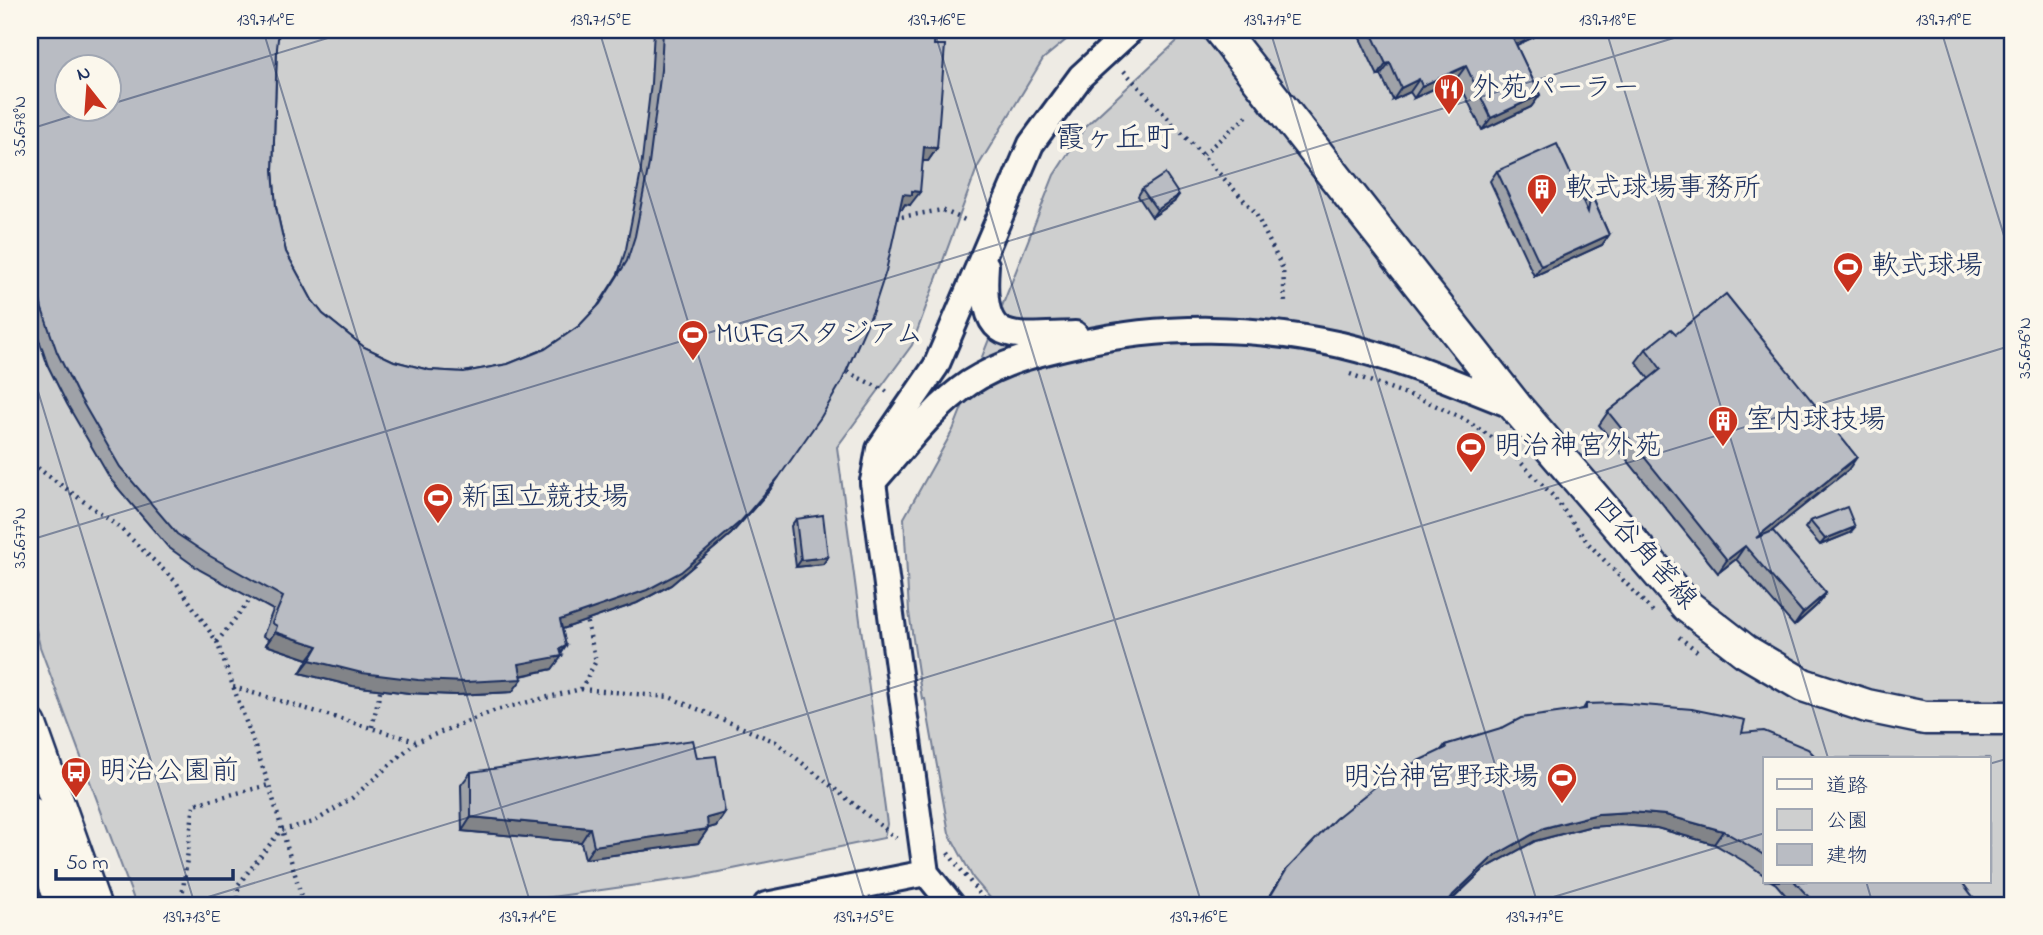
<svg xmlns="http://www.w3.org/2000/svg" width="2043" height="935" font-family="'Indie Flower','Klee One',sans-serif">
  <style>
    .green { fill: #cecfcf; stroke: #747f96; stroke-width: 2; fill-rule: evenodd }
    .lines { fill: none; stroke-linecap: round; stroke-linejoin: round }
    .minor-casing { stroke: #1b2f5e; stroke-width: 30 }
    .major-casing { stroke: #1b2f5e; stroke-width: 37 }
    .path { stroke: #1b2f5e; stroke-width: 4.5; stroke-dasharray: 2 5; stroke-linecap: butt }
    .minor { stroke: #fbf7ec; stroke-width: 24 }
    .major { stroke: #fbf7ec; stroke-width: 32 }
    .wall { fill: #9fa2a8; stroke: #1b2f5e; stroke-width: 2 }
    .shaded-wall { fill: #828488; stroke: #1b2f5e; stroke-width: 2 }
    .building { fill: #b9bcc3; stroke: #1b2f5e; stroke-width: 2; fill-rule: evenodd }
    .ticks { fill: none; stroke: #1b2f5e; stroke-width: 2; stroke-opacity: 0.45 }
    .labels { text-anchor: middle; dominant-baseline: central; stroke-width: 7; stroke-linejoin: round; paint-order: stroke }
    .poi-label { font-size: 28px; fill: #1b2f5e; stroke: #fbf7ec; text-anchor: start }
    .street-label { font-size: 28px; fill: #1b2f5e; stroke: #fbf7ec }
    .neighbourhood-label { font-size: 30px; fill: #1b2f5e; stroke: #fbf7ec }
    .neatline { fill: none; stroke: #1b2f5e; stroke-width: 2.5 }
    .ticks-label { font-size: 18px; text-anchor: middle; fill: #1b2f5e }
  </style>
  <rect width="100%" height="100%" fill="#eeebe4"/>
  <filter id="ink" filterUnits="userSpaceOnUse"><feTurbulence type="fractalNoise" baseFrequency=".0143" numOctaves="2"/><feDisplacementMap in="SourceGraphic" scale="14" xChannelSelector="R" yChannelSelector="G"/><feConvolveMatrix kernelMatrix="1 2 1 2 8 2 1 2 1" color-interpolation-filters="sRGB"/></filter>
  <g filter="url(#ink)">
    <!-- green -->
    <g class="green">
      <path d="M30,30h1048l-35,29 -66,109 -65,177 -75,102 50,377 -3,14 -190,39 -199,28h-359l-96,-258 -10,-44zM66,66h42v42h-42z"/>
      <path d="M1189,30h824v875h-1017l-23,-27 -24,-45 -24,-134h-3l-13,-87 -5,-94 49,-88 101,-255 32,-49zM1765,758h224v123h-224z"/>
    </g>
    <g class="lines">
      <!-- minor casing -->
      <g class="minor-casing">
        <g id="minor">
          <path d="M986,265c-6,82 22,71 89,69"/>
          <path d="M873,482c30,-33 58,-73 96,-99 32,-21 72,-31 109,-39 86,-20 177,-18 263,1 60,14 118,40 175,62"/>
          <path d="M766,905l160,-32"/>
          <path d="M952,905l-26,-32 -53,-391 6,-33 57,-83 95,-222 50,-68 50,-46"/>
        </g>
      </g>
      <!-- major casing -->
      <g class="major-casing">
        <g id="major">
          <path d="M1220,30l296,377 171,199 58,45 58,34 64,21 58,12h88"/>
          <path d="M30,725l64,180"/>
          <path d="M30,813l33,92"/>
        </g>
      </g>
      <!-- path -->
      <g class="path">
        <path d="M1124,71l131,141 28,57 2,35"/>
        <path d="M1203,154l45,-39"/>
        <path d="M895,218l47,-8 23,10"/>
        <path d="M841,369l47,23"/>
        <path d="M1350,374l76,27 36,17 42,27 50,52 34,46 67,71"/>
        <path d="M30,456l9,13 81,59 56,54 41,60 52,143 35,120"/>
        <path d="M1679,637l18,14"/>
        <path d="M217,642l36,-46"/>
        <path d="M233,687l182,54"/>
        <path d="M581,689l88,8 107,45 120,96"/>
        <path d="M372,727l9,-40"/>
        <path d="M948,853l40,52"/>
        <path d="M181,905l13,-101 75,-19"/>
        <path d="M238,905v-20l43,-55 33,-8 38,-24 64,-56 80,-32 85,-21 15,-28 -11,-46"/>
      </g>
      <!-- minor -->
      <use href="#minor" class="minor"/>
      <!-- major -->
      <use href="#major" class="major"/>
    </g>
    <!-- wall -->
    <g class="wall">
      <path d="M30,30l247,18 -4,122 3,37 10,45 26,48 11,14 41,33 30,14 35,9 35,2 44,-8 37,-15 34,-23 18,-19 21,-33 8,-25 14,-72 11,-94 3,-53h281l-1,15 3,103 -9,13h-5l-13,44 -5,-1 -3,5 -2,-1 -130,282 -39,44 -60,51 -34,18 -75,26 4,17 -14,23 -31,7 -9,16 -56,3 -47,-2 -56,-7 -53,-13 8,-14 -42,-14 2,-6 -5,-3 10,-26 -73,-40 -32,-23 -57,-67 -44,-76 -19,-38 -15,-44 -3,-14z"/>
      <path d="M1356,30h183l-5,7 -18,8 24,50 -9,12 -49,23 -25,-52 -43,20 -4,-6 -17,8 -12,-25 -3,1z"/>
      <path d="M1497,171l87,32 7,-9 18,41 -7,10 -68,31 -44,-95z"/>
      <path d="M1142,189l32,13 -22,15 -14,-21z"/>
      <path d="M1676,334l172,136 -78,62 56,61 -10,13 -22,20 -58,-67 -18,14 -119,-148 9,-13 41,-33 -13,-17 10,-13z"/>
      <path d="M796,519l32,38 -5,7 -27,3 -5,-41z"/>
      <path d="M1810,521l40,12 -30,12 -15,-17z"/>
      <path d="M1586,704l156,29 23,25v118l-18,-13 -33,-19 -57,-16 -36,-3 -33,2 -53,14 -51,28 -37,36h-183l23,-36 154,-119 4,-5 138,-36z"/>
      <path d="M697,758l28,55 -9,13 -8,2 -10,15 -113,16 -4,-17 -119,-11 -1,-46 10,-13z"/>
      <path d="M1771,881h190l18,24h-185l-18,-21z"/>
    </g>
    <!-- shaded-wall -->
    <g class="shaded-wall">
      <path d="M1531,30h8l-5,7 -30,14 9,-13z"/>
      <path d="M1390,63l-9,12 -3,1 8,-12z"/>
      <path d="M1466,66l-9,12 -43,20 8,-12z"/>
      <path d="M1419,79l-9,13 -17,8 8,-12z"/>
      <path d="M1540,95l-9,12 -49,23 9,-12z"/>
      <path d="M924,147l13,1 -9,13h-13z"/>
      <path d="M912,191l8,1 -10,13 -5,-1 -3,5 -8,-2 9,-13z"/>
      <path d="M1179,195l-5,7 -22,15 5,-7z"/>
      <path d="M1609,235l-7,10 -68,31 7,-10z"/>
      <path d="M1857,457l-9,13 -101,81 9,-13z"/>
      <path d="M779,477l-9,13 -39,44 -60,51 -34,18 -86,30 9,-13z"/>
      <path d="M1855,527l-5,6 -30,12 5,-6z"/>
      <path d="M1745,546l-9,13 -18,14 9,-13z"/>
      <path d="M828,557l-5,7 -27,3 5,-7z"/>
      <path d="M1826,593l-10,13 -22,20 9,-13z"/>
      <path d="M275,632l43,14 -10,13 -42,-14z"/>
      <path d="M566,646l-8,11 4,-1 -10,13 -42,9 9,-14z"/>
      <path d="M310,660l212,19 -10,13 -56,3 -47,-2 -56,-7 -53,-13z"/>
      <path d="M1631,812l35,3 57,16 -9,13 -57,-16 -36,-3 -33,2 -53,14 -51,28 -38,36 7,-10 41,-39 50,-28 54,-14z"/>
      <path d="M725,813l-9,13 -17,5 9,-2 -10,14 -113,16 9,-13z"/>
      <path d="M471,817l119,11 -9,14 -119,-11z"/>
    </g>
    <!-- building -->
    <g class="building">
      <path d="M30,30h249l-2,18 -4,122 3,37 10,45 26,48 11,14 41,33 30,14 35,9 35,2 44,-8 37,-15 34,-23 21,-22 27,-43 8,-25 14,-72 12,-94 2,-40h272l-1,15h11l-8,103 -13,-1 -4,45 -8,-1v4l-9,-1 -17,77 -13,40 -31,70 -21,36 -42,60 -38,44 -60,51 -34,18 -87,30 6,26 -6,3 2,7 -43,8 3,15 -56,3 -48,-2 -56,-7 -52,-13 8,-14 -43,-14 2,-6 -5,-3 11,-26 -73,-41 -33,-22 -57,-67 -44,-76 -19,-39 -15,-43 -11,-49 -1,-9zM66,66h42v42h-42z"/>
      <path d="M1370,30h161l-18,8 27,57 -49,23 -25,-52 -44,20 -3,-7 -18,9 -11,-25 -4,1z"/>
      <path d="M1557,144l31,68 3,-18 18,41 -68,31 -44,-95z"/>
      <path d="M1165,174l14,21 -22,15 -15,-21z"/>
      <path d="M1726,294l131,163 -101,81 17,-7 53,62 -23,20 -58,-67 -18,14 -119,-148 53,-43 -15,-20 25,-20 5,5z"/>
      <path d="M1847,507l8,20 -30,12 -15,-18z"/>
      <path d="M823,515l5,42 -27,3 -5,-41z"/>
      <path d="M1619,703l73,6 53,11 -3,13 22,-2 44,18 9,9h-52v98l-9,-6 -33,-19 -57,-16 -35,-3 -33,2 -54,14 -50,28 -41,39 -7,10h-181l22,-36 48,-50 41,-33 40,-24 30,-14 -1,-3 59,-18 17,-9 65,-9v-5z"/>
      <path d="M693,740l4,18 19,-2 9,57 -18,5 1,11 -114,17 -4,-18 -119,-11v-45z"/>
      <path d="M30,875l12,30h-12z"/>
      <path d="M1794,881h167l18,24h-163z"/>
    </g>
  </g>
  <!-- ticks -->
  <path class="ticks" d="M263,30l268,875M599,30l267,875M934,30l268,875M1270,30l268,875M1606,30l222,728M1941,30l72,235M108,105l246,-75M30,129l67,-21M30,365l165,540M30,540l1670,-510M1989,764l24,-7M1866,881l7,24M182,905l1831,-560M1527,905l238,-72"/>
  <!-- icons -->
  <defs>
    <g id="restaurant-pin" transform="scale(1.575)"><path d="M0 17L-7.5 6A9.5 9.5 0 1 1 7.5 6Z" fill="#c8321e" stroke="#fbf7ec"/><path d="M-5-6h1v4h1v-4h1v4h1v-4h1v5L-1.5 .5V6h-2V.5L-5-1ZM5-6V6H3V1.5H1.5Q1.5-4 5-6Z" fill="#fff"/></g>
    <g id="building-pin" transform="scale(1.575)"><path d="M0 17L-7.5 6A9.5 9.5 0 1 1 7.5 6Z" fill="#c8321e" stroke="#fbf7ec"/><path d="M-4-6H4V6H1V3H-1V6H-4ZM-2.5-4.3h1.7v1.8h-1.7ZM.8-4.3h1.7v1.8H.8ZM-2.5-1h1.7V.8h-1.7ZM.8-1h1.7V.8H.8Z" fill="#fff"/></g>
    <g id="stadium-pin" transform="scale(1.575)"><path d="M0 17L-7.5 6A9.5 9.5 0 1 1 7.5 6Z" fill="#c8321e" stroke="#fbf7ec"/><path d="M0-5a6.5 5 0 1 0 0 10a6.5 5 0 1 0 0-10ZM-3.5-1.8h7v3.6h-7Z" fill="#fff"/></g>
    <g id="bus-pin" transform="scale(1.575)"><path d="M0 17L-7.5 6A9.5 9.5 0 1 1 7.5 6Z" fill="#c8321e" stroke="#fbf7ec"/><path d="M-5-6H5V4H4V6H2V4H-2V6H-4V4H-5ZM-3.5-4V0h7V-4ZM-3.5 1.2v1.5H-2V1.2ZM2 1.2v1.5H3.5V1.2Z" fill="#fff"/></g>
  </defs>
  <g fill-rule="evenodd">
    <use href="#restaurant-pin" x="1449" y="89"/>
    <use href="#building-pin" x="1542" y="189"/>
    <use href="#stadium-pin" x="1848" y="267"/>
    <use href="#stadium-pin" x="693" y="335"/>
    <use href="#building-pin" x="1723" y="421"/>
    <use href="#stadium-pin" x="1471" y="447"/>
    <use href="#stadium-pin" x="438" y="498"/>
    <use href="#bus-pin" x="76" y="772"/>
    <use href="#stadium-pin" x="1562" y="778"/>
  </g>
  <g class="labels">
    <!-- poi labels -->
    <g class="poi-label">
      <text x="1472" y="89">外苑パーラー</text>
      <text x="1565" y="189">軟式球場事務所</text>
      <text x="1871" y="267">軟式球場</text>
      <text x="716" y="335">MUFGスタジアム</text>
      <text x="1746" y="421">室内球技場</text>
      <text x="1494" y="447">明治神宮外苑</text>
      <text x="461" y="498">新国立競技場</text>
      <text x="99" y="772">明治公園前</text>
      <text x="1539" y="778" text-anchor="end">明治神宮野球場</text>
    </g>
    <!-- street labels -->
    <g class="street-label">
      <text transform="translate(1644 554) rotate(48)">四谷角筈線</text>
    </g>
    <!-- neighbourhood labels -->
    <g class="neighbourhood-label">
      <text x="1115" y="140">霞ヶ丘町</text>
    </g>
  </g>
  <!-- margin -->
  <rect width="2043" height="935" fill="none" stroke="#fbf7ec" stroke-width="77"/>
  <!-- legend -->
  <rect x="1763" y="757" width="228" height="126" fill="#fbf7ec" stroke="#a1a7b3" stroke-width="2"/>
  <rect x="1777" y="779" width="35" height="10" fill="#fbf7ec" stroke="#a1a7b3" stroke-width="2"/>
  <text x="1826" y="792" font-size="21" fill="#1b2f5e">道路</text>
  <rect x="1777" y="809" width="35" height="21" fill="#cecfcf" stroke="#a1a7b3" stroke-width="2"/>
  <text x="1826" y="827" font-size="21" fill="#1b2f5e">公園</text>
  <rect x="1777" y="844" width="35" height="21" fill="#b9bcc3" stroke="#a1a7b3" stroke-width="2"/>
  <text x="1826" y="862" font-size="21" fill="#1b2f5e">建物</text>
  <!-- north arrow -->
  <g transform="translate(88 88) rotate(343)"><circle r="33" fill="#fbf7ec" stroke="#a1a7b3" stroke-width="2"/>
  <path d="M0-5L12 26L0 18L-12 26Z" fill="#c8321e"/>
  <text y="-10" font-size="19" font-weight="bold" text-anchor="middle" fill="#1b2f5e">N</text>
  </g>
  <!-- scale -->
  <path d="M56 869v10h177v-10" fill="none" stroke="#1b2f5e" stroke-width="3.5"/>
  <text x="66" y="869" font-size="21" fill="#1b2f5e" stroke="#fbf7ec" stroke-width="5" paint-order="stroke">50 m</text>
  <rect x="38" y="38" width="1966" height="859" class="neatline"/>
  <g class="ticks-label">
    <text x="266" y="25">139.714°E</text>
    <text x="601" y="25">139.715°E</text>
    <text x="937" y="25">139.716°E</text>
    <text x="1273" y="25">139.717°E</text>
    <text x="1608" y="25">139.718°E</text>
    <text x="1944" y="25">139.719°E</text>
    <text transform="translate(19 126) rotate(-90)" y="6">35.678°N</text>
    <text transform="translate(2024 348) rotate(-90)" y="6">35.676°N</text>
    <text transform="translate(19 538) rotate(-90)" y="6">35.677°N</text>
    <text x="192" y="922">139.713°E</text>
    <text x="528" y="922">139.714°E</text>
    <text x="864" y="922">139.715°E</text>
    <text x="1199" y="922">139.716°E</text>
    <text x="1535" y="922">139.717°E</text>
  </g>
</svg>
